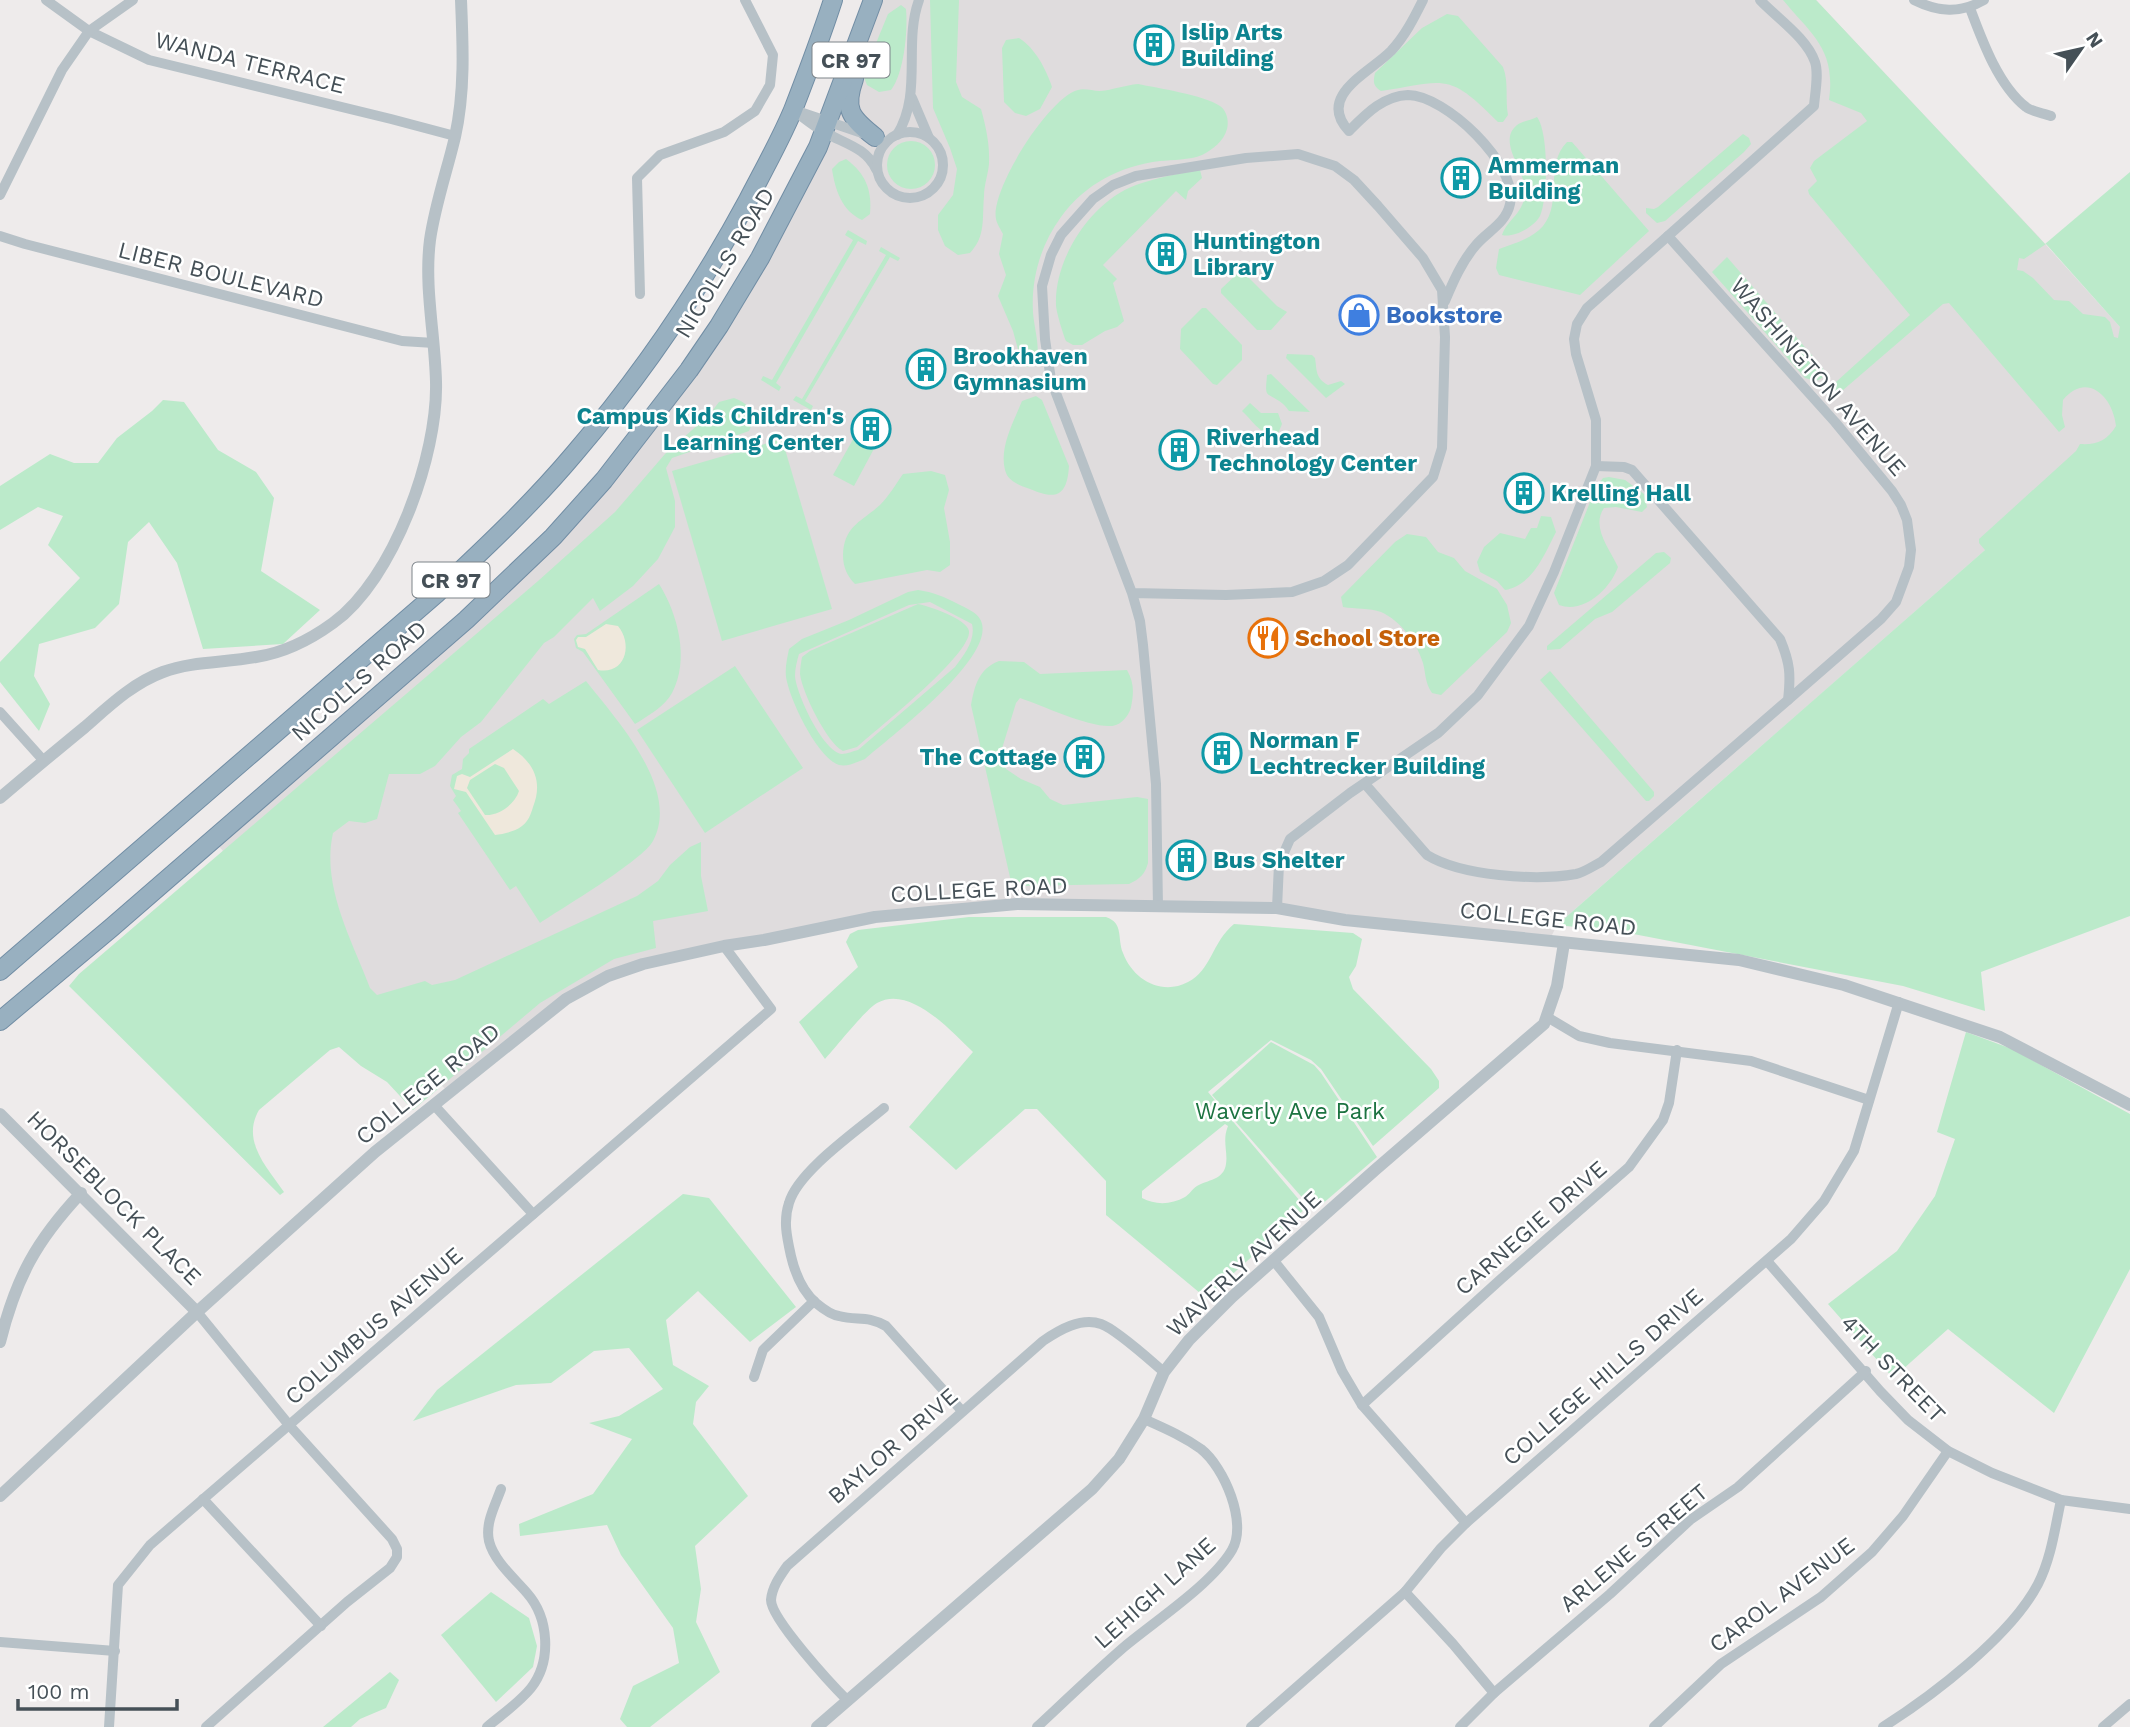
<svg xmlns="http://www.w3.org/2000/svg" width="2130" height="1727" font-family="'Work Sans',sans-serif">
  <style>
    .education { fill: #dfdcdd }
    .green { fill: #bbeaca; fill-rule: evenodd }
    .sand { fill: #efe8dc; fill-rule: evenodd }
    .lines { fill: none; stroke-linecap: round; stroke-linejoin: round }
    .trunk-casing { stroke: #718da4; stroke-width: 20 }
    .minor { stroke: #b7c1c7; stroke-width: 10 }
    .tertiary { stroke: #b7c1c7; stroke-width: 12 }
    .trunk { stroke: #98b0c0; stroke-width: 18 }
    .labels { text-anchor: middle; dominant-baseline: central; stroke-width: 5; stroke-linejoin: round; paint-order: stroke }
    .shield { fill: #fff; stroke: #7d8489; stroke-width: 2 }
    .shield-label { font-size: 21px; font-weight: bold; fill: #455057 }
    .culture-label { font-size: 23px; font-weight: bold; fill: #0d838f; stroke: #fff; text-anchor: start }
    .street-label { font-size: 23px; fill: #455057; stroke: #fff }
    .shop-label { font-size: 23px; font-weight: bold; fill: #366cbe; stroke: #fff; text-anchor: start }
    .food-label { font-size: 23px; font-weight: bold; fill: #c56008; stroke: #fff; text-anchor: start }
    .park-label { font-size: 23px; fill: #1c7341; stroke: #fff }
  </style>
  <rect width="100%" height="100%" fill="#eeebeb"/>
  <!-- education -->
  <path class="education" d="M873,0h943l222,236 92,102v85l-573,502 -8,16 -272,-33 -260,-4 -142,13 -232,47 -77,36 -117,93 -79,-81 -157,-172 365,-331 182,-251z"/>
  <!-- green -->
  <g class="green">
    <path d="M930,0h29l-3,82 6,15 19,12c5,18 9,36 8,55 -1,11 -5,21 -5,32 -2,23 2,40 -14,57l-12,2 -13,-9 -7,-16v-15l15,-20 4,-26 -7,-21 -17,-40z"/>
    <path d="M1783,0h33l229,244 85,-72v744l-149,56 4,39 -82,-25 -280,-54 -66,-7 428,-375 -6,-7v-4l97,-88 4,-7c16,1 27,-3 36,-18 -3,-29 -29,-55 -53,-26l-1,15 3,12 -6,5 -110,-129 -6,1 -108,93h-7l-2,-6 84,-76 -101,-121 -1,-4 9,-9 -7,-13 4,-7 53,-40 -6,-8 -32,-13c7,-51 -17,-65 -46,-100zM2046,244l74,83 -2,11 -4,-1 -4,-15 -5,-5 -22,-3 -14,-13 -15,-1 -21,-22 -10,-7 -6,-1 2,-12 5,1z"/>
    <path d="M901,5l5,4c2,22 -2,64 -15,81l-12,2 -12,-7 -4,-10 25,-61z"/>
    <path d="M1447,14l11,2 45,51c6,15 2,32 5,48l-5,7h-5c-50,-51 -53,-41 -117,-31 -8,-5 -8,-9 -6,-18l47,-45z"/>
    <path d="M1019,38c16,10 27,31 33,49l-12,22 -14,7 -11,-3 -11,-11 -2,-54 4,-8z"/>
    <path d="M1138,84c19,4 66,11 82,22 7,5 9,15 7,23 -3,12 -15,21 -25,26 -12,5 -30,5 -42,6 -40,5 -75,23 -99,56 -20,27 -30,61 -28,95 1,17 8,35 3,52l-9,3 -6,-7 -8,-29 -15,-35 8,-21 -7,-21 4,-20c-2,-4 -6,-10 -7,-15 -6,-29 53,-122 82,-129 6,-2 15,1 22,1 13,-1 25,-6 38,-7z"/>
    <path d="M1537,117c12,16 11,81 3,99 -6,11 -26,22 -38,19 6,-17 22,-21 23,-43 2,-20 -29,-50 -8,-67 5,-4 15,-5 20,-8z"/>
    <path d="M1743,134l6,4 2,6 -7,8 -79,69 -8,2 -11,-10v-5l8,1 4,-2z"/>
    <circle cx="911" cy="165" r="24"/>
    <path d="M1567,142h5l77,89 -69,64 -81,-20 -3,-7 3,-19c14,-5 34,-11 44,-23 20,-24 1,-61 24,-84z"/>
    <path d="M846,159c20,15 26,31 24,55l-8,6c-20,-9 -27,-30 -30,-51l7,-7z"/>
    <path d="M1200,170l2,8 -14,13 -2,9 -10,-9 -73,74 14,14 -4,4 11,38 -7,6 -12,4 -23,14h-9l-7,-4c-3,-7 -10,-30 -10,-36 -2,-47 36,-104 80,-120 20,-7 43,-12 64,-15z"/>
    <path d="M848,230l19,11 -1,4 -8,-4 -82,142 5,4 -2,4 -18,-11 2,-4 9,4 81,-140 -8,-5z"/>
    <path d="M881,247l19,11 -2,3 -8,-4 -85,144 8,5 -2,4 -18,-10 3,-4 6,3 84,-144 -7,-4z"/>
    <path d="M1727,257l95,110 2,4 -2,7 -6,3 -11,-3 -93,-106z"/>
    <path d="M1239,272h4l34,34 10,6 -16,18h-14l-36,-37v-4z"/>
    <path d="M1202,308h4l36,37v15l-25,25 -4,-1 -33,-35 1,-20z"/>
    <path d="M1287,354l25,1 3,3c2,12 0,20 13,27l13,-4 4,3 -19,14 -40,-40z"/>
    <path d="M1271,374l39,38 -21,-1c-7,-12 -20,-14 -22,-18 -2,-4 0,-14 0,-18z"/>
    <path d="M1036,396l6,4 27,66c-2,31 -13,34 -39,23 -10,-4 -22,-7 -25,-19 -6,-23 9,-49 17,-69z"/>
    <path d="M734,398c17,7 24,15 15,33l-77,27 -6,10 9,33v26l-17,32 -25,27 -33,25 -7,-13 -39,39 -10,6 -63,79 -20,15 -26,29 -15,8h-31l-12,45 -12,4 -16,-2 -16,12c-12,53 19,107 37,155l7,7 48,-14 7,4 23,-5 182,-84 21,-15 12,-16 20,-18 11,-5v34l7,35 -55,10 3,27 -42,11 -74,44 -127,107 -26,-28 -26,-16 -22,-19 -9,3 -71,60c-18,31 8,57 25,82l-4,3 -211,-209 10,-12 459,-393 77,-69 50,-58 44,-39 10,-13z"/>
    <path d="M163,400l21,2 34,48 38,22 18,26 -13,73 59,39 -37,34 -80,5 -26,-86 -28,-41 -21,20 -9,62 -24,24 -56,16 -5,32 16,28 -11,27 -39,-49v-20l80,-84 -32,-33 15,-29 -25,-9 -38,23v-44l50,-32 24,9h24l19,-25 35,-27z"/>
    <path d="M1250,403l11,10h17l4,11 -5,12c-15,1 -25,-16 -35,-25z"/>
    <path d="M856,434l20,11 -22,41 -21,-11z"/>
    <path d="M782,439l50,170 -110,32 -50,-170z"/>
    <path d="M931,471l14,4 4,15 -5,18 6,34v23l-10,7 -13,-2 -72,14c-8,-8 -12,-17 -12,-29 1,-29 18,-33 37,-50 9,-9 16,-21 23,-31z"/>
    <path d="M1609,477l16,3 19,14 3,13 -5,5 -26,-5 -12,1c-13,19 5,40 14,59 -8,22 -34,47 -59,38l-5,-12 42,-106 7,-9z"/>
    <path d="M1541,516l10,1 5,15c-12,23 -23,53 -51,58l-8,-9 -17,-9 -3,-10 7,-15 16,-14 25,6 6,-11h6z"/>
    <path d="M1407,534l19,3 12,15 16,6 11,13 32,18 10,16 4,18 -4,9 -66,63 -9,-2c-7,-10 -6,-18 -9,-30 -6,-20 -22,-42 -42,-51 -11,-4 -26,-3 -38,-5l-2,-10 54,-55z"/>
    <path d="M1664,552l7,6 -1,5 -58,49 -17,7 -35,30 -13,1v-4l109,-93z"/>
    <path d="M659,584c19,30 31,76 13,109 -7,13 -24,23 -37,31l-52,-72 -7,-4 -2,-9 3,-4 9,-1z"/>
    <path d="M918,590c15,2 27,7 40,14 8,4 18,8 22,15 21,35 -90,118 -115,140 -8,3 -17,8 -26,6 -22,-7 -50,-67 -53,-88 -1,-10 1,-18 3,-28l13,-10 47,-19 59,-28zM930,602l42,22c4,16 -8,31 -17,43l-97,83c-5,1 -11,4 -16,4 -19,-2 -46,-61 -47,-78 0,-8 2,-15 4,-22l110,-49z"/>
    <path d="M918,604c11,2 49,15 51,27 3,23 -92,98 -112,116l-14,4c-16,-8 -41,-59 -43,-77 0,-6 1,-11 2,-17l8,-6z"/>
    <path d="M999,661l25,1 16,12 87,-4c7,12 7,23 4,37 -2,9 -11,20 -22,19 -24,0 -65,-20 -89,-28l-4,5 -16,52 6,14 15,10 19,8 10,12 13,6 74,-8 11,2v64c-3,11 -8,16 -19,21l-117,2 -41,-181c4,-21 8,-36 28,-44z"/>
    <path d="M735,666l68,102 -98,65 -68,-103z"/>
    <path d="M1550,671l104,121v4l-5,5h-3l-106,-121z"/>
    <path d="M586,681c30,38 95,108 67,160 -10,19 -92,68 -113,82l-24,-37 -6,4 -52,-77 3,-2 -8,-11 3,-4 -6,-10 2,-11 10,-6 1,-10 6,-6v-4l74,-50 6,5z"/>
    <path d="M969,917h137c18,6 11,21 17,36 10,27 39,43 65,29 23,-11 24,-40 46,-58l119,9 9,6 -6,27 -7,11 4,12 78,80 8,12v7l-66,58 -52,-77 -10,-9 -40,-20 -63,52 98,116 -100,90 -100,-83v-34l-69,-72h-12l-69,61 -47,-43 64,-75c-21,-20 -63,-68 -96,-49 -11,6 -41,44 -52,56l-26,-37 59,-55 -12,-25 4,-8 8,-4zM1225,1124l3,2c-6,15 0,25 -2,38 -2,16 -19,16 -29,22 -5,3 -8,9 -12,11 -14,8 -30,8 -43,1v-7z"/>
    <path d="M1966,1032l46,17 118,65v155l-76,144 -106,-84 -55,49 -65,-74 69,-53 38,-55 20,-57 -18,-7z"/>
    <path d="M1271,1042l43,23 7,8 56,84 -63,54 -102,-116z"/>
    <path d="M683,1194l26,4 87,109 -46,35 -52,-51 -32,29 7,45 36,21 -13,16 -3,22 55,72 -53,50 6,43 -5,33 24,50 -70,55h-23l-7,-8 13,-33 46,-23 -6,-35 -52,-73 -14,-30 -87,11 -1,-12 74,-30 39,-55 -43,-16 30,-7 44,-27 -34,-41 -35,3 -43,32 -35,2 -103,36 24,-31z"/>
    <path d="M491,1592l38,26 8,28 -4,21 -37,35 -55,-67z"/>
    <path d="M390,1672l9,8 -13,28 -26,11 -9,8h-28z"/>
  </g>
  <!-- sand -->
  <g class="sand">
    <path d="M606,624l12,2c15,18 8,49 -20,44l-13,-21 -7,-2 -2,-7 2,-3h8z"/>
    <path d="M513,749c21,14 30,33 20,58 -2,7 -5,15 -11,19 -8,6 -19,8 -27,9l-29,-43 -12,-3 3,-13 5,-2 8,3zM495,764l9,4 15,23c-4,13 -20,25 -34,24l-18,-27 3,-8z"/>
  </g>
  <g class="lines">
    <!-- trunk casing -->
    <g class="trunk-casing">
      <g id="trunk">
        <path d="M854,79c-11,31 -3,39 21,58"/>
        <path d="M0,971l436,-377c48,-45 96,-90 138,-140 67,-78 125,-163 174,-254 15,-29 32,-59 45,-90 14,-36 28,-73 40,-110"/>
        <path d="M0,1021l111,-93 355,-308 87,-83 51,-57 85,-110 30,-44 41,-68 58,-111 55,-147"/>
      </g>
    </g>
    <!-- minor -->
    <g class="minor">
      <path d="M46,0l43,31 60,29 242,59 64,17"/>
      <path d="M1423,0c-9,18 -18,36 -32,51 -22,22 -75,45 -42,80 17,-17 34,-35 59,-36 37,0 111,70 102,109 -4,19 -22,27 -34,41 -14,16 -23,37 -31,56"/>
      <path d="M1914,0c24,12 46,14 70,0"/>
      <path d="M1970,8c12,32 28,77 56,99 6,5 17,6 25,9"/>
      <path d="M912,98l17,40"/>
      <path d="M793,110c11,8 21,17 33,23 20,11 40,15 50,36"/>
      <path d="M800,112l62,21"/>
      <circle cx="910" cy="165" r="33"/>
      <path d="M897,135c26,-42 6,-91 22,-135"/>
      <path d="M0,195l62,-125 27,-39 44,-31"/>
      <path d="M0,236l25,8 377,97 32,2"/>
      <path d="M1668,236l167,186 57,69 9,14 6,15 4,30 -2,17 -13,35 -15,17 -93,81"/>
      <path d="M640,294l-3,-116 23,-23 64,-23 31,-21 15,-26 3,-30 -28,-55"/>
      <path d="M1132,593l94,2 66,-3 32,-11 24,-16 85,-88 9,-29 3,-111 -3,-47 -19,-32 -45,-52 -24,-26 -19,-14 -37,-12 -52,4 -110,18 -23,9 -20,14 -32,36 -10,20 -9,31 3,53 6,41 81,213 8,28 3,24 13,139 2,123"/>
      <path d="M0,712l44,49"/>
      <path d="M1365,784l62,71c34,21 109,26 149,19 9,-2 17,-8 25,-12l187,-162c3,-26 2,-37 -8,-61l-148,-169 -8,-3 -28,-1"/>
      <path d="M1277,908l2,-44 11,-25 60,-46 88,-60 40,-38 51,-69 25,-54 42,-106v-46l-20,-66 -2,-15 3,-15 10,-16 227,-202c1,-13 5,-32 1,-44 -8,-24 -38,-44 -55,-62"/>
      <path d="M1547,1017l32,19 31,7 141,18 118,39"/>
      <path d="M434,1105l99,109"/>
      <path d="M884,1108c-26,22 -86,63 -95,95 -6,18 -2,35 2,53 4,17 11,35 25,47 6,5 15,12 23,13 19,5 27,-1 47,10l76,85"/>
      <path d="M1274,1261l45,56 23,54 20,34 104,118"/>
      <path d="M1767,1261l113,130 28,29 40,31 44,22 69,27 69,9"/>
      <path d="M197,1312l92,113 103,114 5,10v8l-7,11 -43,34 -141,125"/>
      <path d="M754,1377l9,-27 51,-49"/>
      <path d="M1362,1405l139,-126 128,-112 34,-47 6,-17 8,-53"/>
      <path d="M203,1499l118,127"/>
      <path d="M1405,1592l48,52 41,49"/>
      <path d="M0,1642l115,9"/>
      <path d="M848,1701c-16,-16 -77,-82 -77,-101 1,-13 9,-24 16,-34l256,-225c16,-11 38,-24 58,-17 15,5 50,37 63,48"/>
      <path d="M109,1727l9,-142 32,-40 621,-536 -47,-63"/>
      <path d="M487,1727c14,-12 32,-24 44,-39 21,-27 18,-70 -4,-95 -13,-15 -33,-32 -38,-52 -4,-18 6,-35 12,-52"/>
      <path d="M1037,1727c29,-27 57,-54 87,-80 31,-26 88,-63 108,-97 16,-27 -8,-83 -31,-101 -18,-13 -37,-21 -57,-30"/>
      <path d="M1251,1727l154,-135 36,-44 25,-25 325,-284 33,-38 30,-50 45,-149"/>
      <path d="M1460,1727l34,-34 116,-99 80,-74 48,-33 128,-116"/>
      <path d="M1654,1727l67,-63 100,-67 51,-45 31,-36 45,-65"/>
      <path d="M1883,1727c49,-31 128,-91 155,-143 13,-25 17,-56 23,-84"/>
      <path d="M2103,1727l27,-23"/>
    </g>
    <!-- tertiary -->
    <g class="tertiary">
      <path d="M0,798c28,-24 57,-48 85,-71 24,-21 48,-44 78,-55 30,-11 62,-9 93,-15 27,-4 55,-18 77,-34 61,-44 105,-168 103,-241 -1,-47 -12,-95 -6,-142 5,-35 17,-69 25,-103 10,-45 8,-91 6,-137"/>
      <path d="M0,1114l197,198"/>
      <path d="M0,1342c16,-64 36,-101 81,-149"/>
      <path d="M0,1496l197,-184 178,-160 191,-153 42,-23 35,-12 81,-18 40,-6 111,-23 142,-13 260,4 68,12 394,40 105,25 156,52 130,68"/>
      <path d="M817,1727l275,-238 27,-30 25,-40 20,-47 25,-32 43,-43 143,-127 169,-146 13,-38 7,-43"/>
    </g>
    <!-- trunk -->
    <use href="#trunk" class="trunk"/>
  </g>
  <!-- icons -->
  <defs>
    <g id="building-ring" transform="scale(2.0125)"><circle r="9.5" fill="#fff" stroke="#0f9aa8" stroke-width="1.5"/><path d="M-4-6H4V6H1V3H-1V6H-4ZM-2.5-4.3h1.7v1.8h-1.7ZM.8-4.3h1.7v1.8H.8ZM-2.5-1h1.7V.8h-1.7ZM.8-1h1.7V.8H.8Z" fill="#0f9aa8"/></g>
    <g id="shop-ring" transform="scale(2.0125)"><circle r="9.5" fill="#fff" stroke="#3f7fe0" stroke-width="1.5"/><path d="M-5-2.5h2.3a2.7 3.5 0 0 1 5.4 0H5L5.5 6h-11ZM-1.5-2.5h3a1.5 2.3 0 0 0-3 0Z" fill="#3f7fe0"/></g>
    <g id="restaurant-ring" transform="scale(2.0125)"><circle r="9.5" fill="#fff" stroke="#e8710a" stroke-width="1.5"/><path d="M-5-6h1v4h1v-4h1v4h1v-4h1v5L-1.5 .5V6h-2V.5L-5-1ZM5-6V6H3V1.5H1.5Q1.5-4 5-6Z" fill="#e8710a"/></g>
  </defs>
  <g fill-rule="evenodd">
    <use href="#building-ring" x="1154" y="45"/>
    <use href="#building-ring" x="1461" y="178"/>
    <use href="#building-ring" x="1166" y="254"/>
    <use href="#shop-ring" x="1359" y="315"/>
    <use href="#building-ring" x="926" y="369"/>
    <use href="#building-ring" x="871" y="429"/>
    <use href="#building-ring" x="1179" y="450"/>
    <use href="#building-ring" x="1524" y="493"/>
    <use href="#restaurant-ring" x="1268" y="638"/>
    <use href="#building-ring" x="1222" y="753"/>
    <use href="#building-ring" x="1084" y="757"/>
    <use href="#building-ring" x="1186" y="860"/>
  </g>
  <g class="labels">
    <!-- shield labels -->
    <g class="shield">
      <rect x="812.5" y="42.5" width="77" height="35" rx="5"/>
      <rect x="412.5" y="562.5" width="77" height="35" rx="5"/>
    </g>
    <g class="shield-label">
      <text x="851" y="60">CR 97</text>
      <text x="451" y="580">CR 97</text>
    </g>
    <!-- culture labels -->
    <g class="culture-label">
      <text x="1181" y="32">Islip Arts<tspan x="1181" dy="26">Building</tspan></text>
      <text x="1488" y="165">Ammerman<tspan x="1488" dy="26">Building</tspan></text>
      <text x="1193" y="241">Huntington<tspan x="1193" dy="26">Library</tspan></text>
      <text x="953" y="356">Brookhaven<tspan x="953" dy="26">Gymnasium</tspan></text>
      <text x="844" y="416" text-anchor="end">Campus Kids Children's<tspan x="844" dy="26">Learning Center</tspan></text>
      <text x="1206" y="437">Riverhead<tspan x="1206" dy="26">Technology Center</tspan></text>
      <text x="1551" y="493">Krelling Hall</text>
      <text x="1249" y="740">Norman F<tspan x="1249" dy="26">Lechtrecker Building</tspan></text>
      <text x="1057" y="757" text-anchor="end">The Cottage</text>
      <text x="1213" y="860">Bus Shelter</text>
    </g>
    <!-- street labels -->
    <g class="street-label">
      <text transform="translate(250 63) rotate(14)">WANDA TERRACE</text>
      <text transform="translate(725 263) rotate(-59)">NICOLLS ROAD</text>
      <text transform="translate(221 275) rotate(14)">LIBER BOULEVARD</text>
      <text transform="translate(1818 377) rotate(49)">WASHINGTON AVENUE</text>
      <text transform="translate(359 681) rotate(-41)">NICOLLS ROAD</text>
      <text transform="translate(979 890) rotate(-3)">COLLEGE ROAD</text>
      <text transform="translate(1548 919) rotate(6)">COLLEGE ROAD</text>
      <text transform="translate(428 1084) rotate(-39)">COLLEGE ROAD</text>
      <text transform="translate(114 1198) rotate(45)">HORSEBLOCK PLACE</text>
      <text transform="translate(1531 1228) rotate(-41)">CARNEGIE DRIVE</text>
      <text transform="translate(1244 1264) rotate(-43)">WAVERLY AVENUE</text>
      <text transform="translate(374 1326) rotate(-41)">COLUMBUS AVENUE</text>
      <text transform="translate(1893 1369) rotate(46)">4TH STREET</text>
      <text transform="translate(1603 1377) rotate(-41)">COLLEGE HILLS DRIVE</text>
      <text transform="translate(893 1446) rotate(-41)">BAYLOR DRIVE</text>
      <text transform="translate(1634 1548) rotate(-40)">ARLENE STREET</text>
      <text transform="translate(1155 1593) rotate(-42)">LEHIGH LANE</text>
      <text transform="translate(1782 1595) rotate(-37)">CAROL AVENUE</text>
    </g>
    <!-- shop labels -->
    <g class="shop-label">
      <text x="1386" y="315">Bookstore</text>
    </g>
    <!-- food labels -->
    <g class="food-label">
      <text x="1295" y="638">School Store</text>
    </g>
    <!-- park labels -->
    <g class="park-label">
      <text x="1290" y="1111">Waverly Ave Park</text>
    </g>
  </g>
  <!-- north arrow -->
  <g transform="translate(2081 49) rotate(56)" stroke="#ffffff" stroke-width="5" paint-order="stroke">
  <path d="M0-5L12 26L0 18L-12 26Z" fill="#455057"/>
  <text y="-10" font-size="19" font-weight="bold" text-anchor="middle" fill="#455057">N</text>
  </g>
  <!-- scale -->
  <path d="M18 1699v10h159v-10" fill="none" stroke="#455057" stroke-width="3.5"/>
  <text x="28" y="1699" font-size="21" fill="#455057" stroke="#ffffff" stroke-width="5" paint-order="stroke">100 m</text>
</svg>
